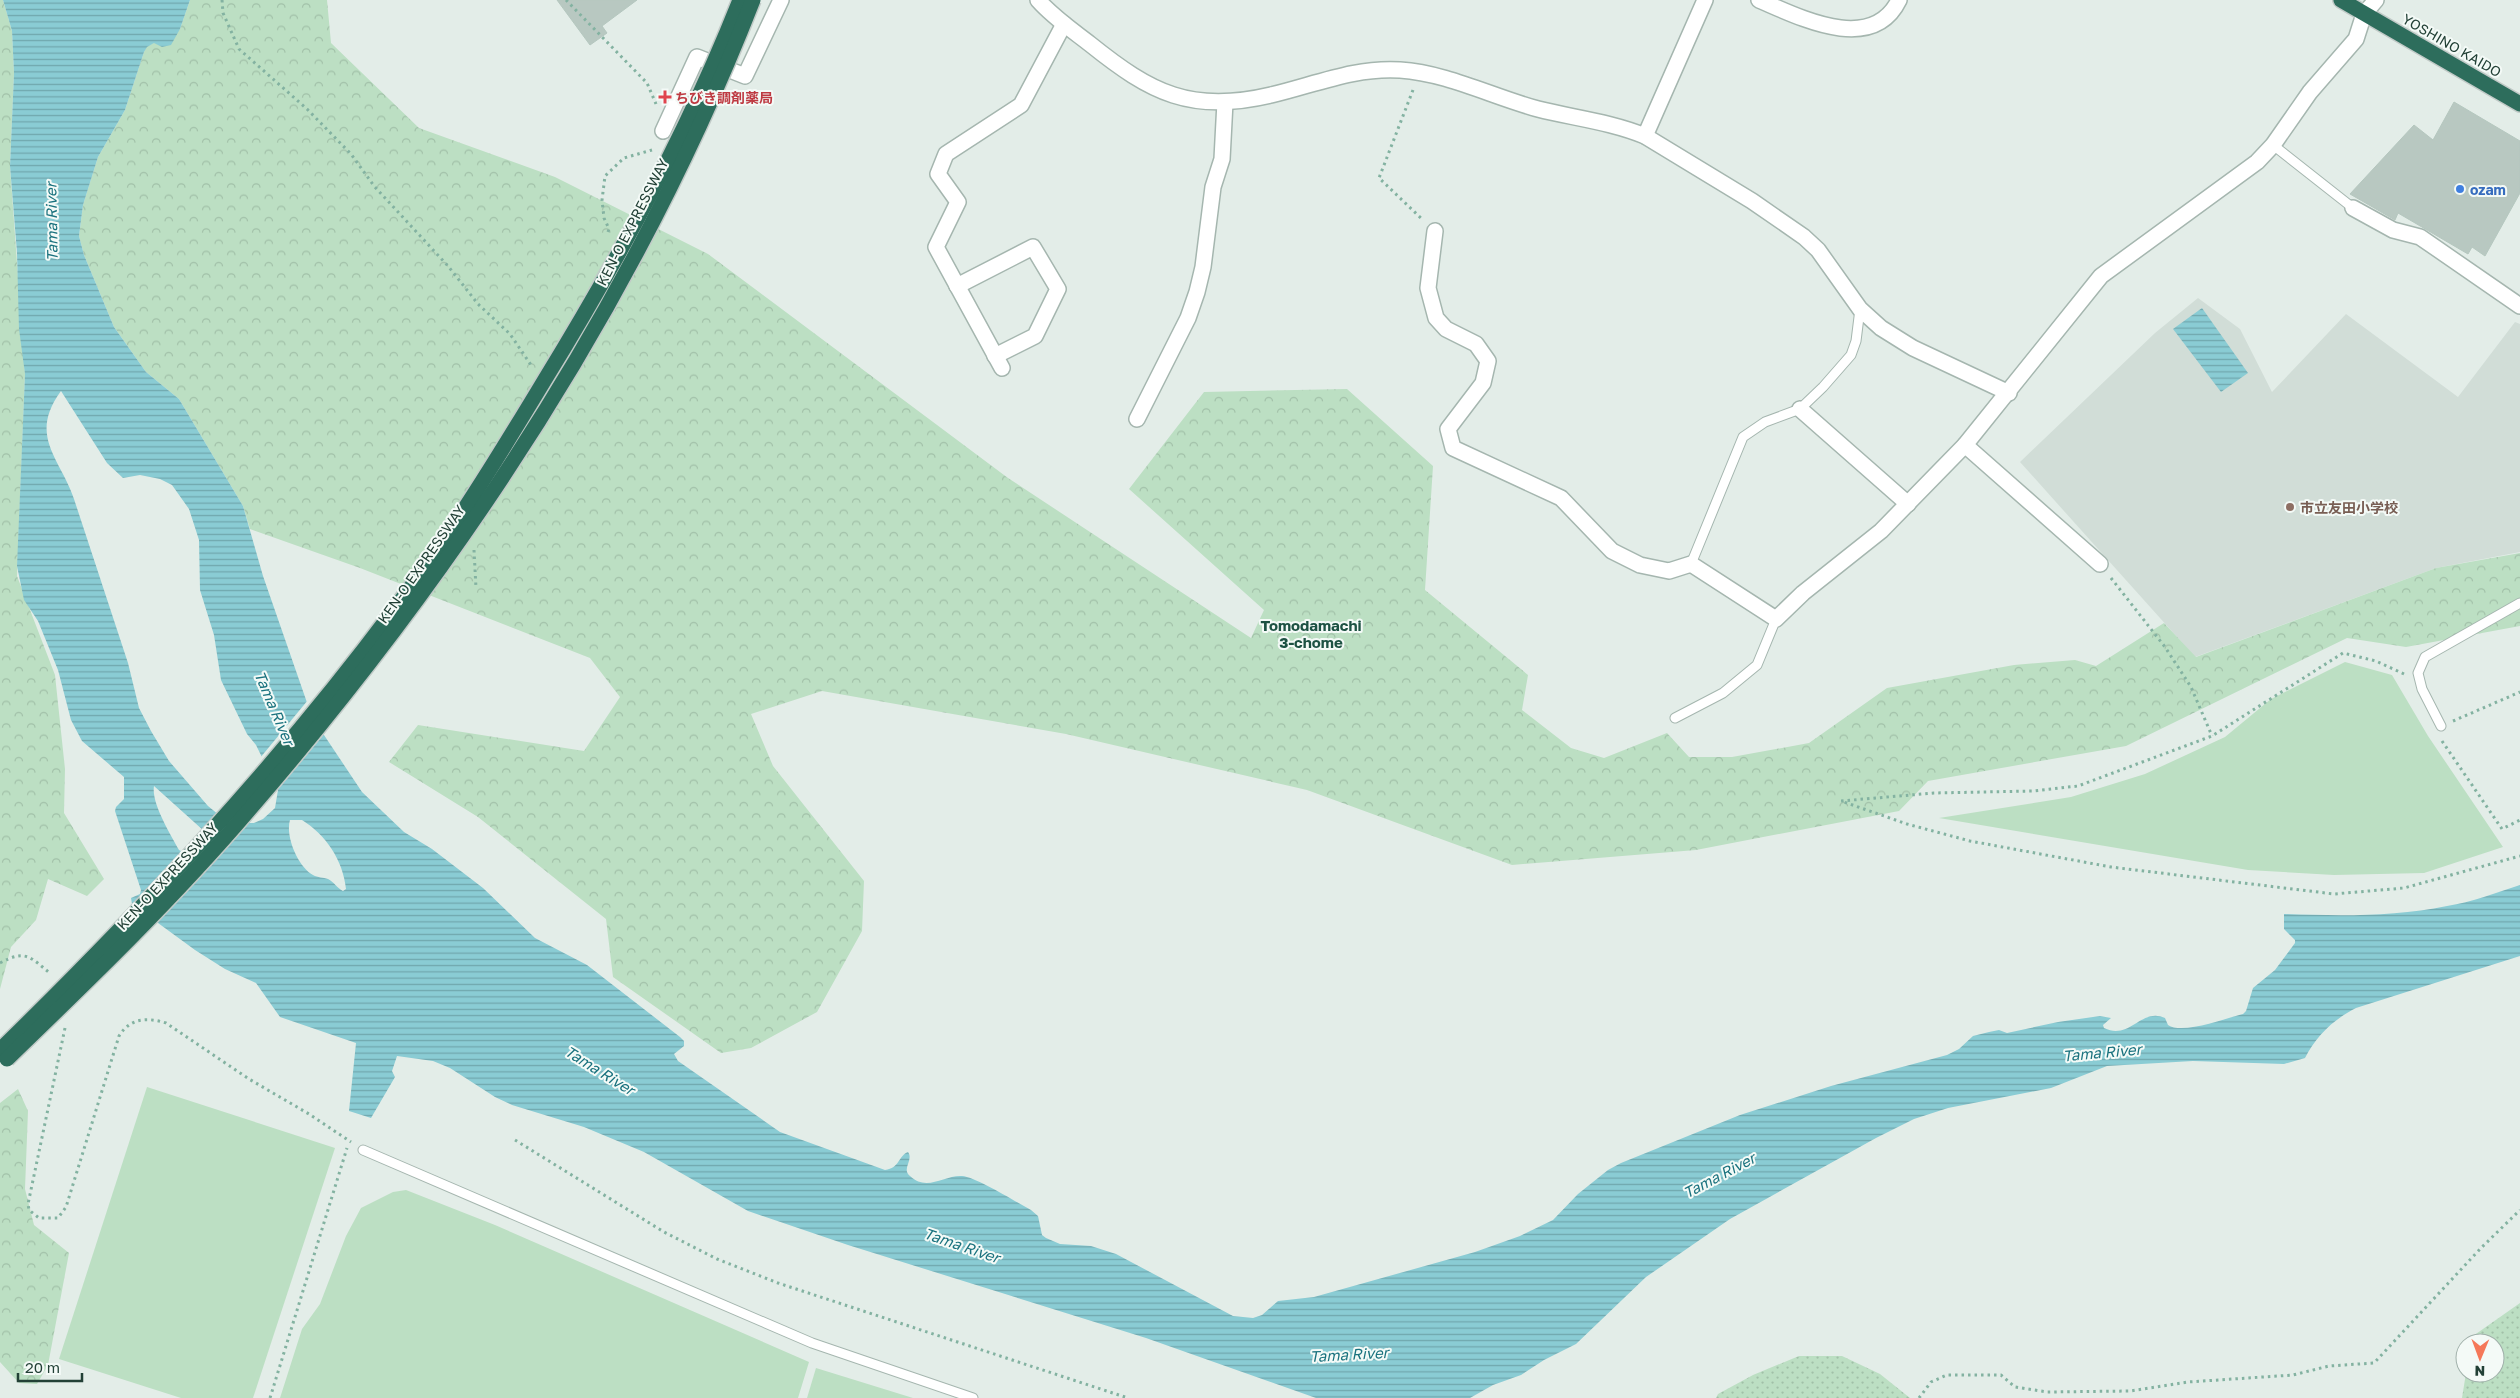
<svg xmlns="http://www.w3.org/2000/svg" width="2520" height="1398" font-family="'Golos Text','Noto Sans JP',sans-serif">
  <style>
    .built { fill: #d1ddd7 }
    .grass { fill: url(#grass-dots) }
    .forest { fill: url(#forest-crowns) }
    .pitch { fill: #bcdfc3 }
    .water { fill: url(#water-rules); fill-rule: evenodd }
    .pier { fill: #e3ede8 }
    .building { fill: #b8c8c1; stroke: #b5c7bf }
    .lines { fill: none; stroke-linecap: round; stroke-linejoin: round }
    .lane-casing { stroke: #a5b6af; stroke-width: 11 }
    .street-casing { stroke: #a5b6af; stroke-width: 18 }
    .highway-casing { stroke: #c1cac7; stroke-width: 18 }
    .path { stroke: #83b2a1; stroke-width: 3; stroke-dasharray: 2.5 4; stroke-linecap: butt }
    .lane { stroke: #fff; stroke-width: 9 }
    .street { stroke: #fff; stroke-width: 15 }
    .highway { stroke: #2d6d5c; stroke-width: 15 }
    .highway-bridge-casing { stroke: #c1cac7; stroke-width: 18; stroke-linecap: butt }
    .highway-bridge { stroke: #2d6d5c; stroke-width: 15 }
    .health-dot { fill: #e0444e; stroke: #f4faf7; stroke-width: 2 }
    .shop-dot { fill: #3f7fe0; stroke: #f4faf7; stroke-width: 2 }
    .education-dot { fill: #8d6e63; stroke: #f4faf7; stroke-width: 2 }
    .labels { text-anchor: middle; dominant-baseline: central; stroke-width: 4; stroke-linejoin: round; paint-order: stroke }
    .street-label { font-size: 14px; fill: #224036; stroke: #f4faf7 }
    .health-label { font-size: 14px; font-weight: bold; fill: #be3a42; stroke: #f4faf7; text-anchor: start }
    .shop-label { font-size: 14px; font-weight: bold; fill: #366cbe; stroke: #f4faf7; text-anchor: start }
    .education-label { font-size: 14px; font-weight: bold; fill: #785e54; stroke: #f4faf7; text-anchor: start }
    .water-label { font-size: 15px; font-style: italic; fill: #1a727e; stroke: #f4faf7 }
    .neighbourhood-label { font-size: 15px; font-weight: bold; fill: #1d5243; stroke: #f4faf7 }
  </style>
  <defs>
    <pattern id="grass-dots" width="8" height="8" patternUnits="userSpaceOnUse" patternTransform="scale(1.25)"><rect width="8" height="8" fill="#bcdfc3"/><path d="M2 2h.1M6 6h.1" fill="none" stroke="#a1c0a8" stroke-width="1.8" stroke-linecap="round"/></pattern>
    <pattern id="forest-crowns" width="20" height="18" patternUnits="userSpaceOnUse" patternTransform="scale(1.25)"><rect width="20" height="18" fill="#bcdfc3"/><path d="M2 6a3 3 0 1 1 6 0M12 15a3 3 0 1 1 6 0" fill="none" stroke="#a1c0a8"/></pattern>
    <pattern id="water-rules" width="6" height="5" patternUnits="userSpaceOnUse" patternTransform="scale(1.25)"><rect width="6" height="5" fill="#8accd4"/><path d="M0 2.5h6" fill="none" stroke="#70a7ad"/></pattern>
  </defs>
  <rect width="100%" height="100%" fill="#e3ede8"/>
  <!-- built -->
  <path class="built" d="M2198,298l42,31 32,63 74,-78 112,83 57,-75 5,2v228l-84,16 -241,89 -175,-195 135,-129z"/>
  <!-- grass -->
  <g class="grass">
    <path d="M2520,1303v95h-58l4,-25h29v-30h-23l1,-7z"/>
    <path d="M1799,1356h43l38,18 30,24h-194l2,-4 35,-19z"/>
  </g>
  <!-- forest -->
  <g class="forest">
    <path d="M0,0h3l9,31 2,42 -4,93 15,208 -8,202 38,99 10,94 -1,44 40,66 -17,17 -39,-17 -12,41 -25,27 -11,42z"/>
    <path d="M190,0h137l4,43 88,85 136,49 153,77 300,224 243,160 13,-28 -135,-121 75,-97 143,-3 86,77 -8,124 103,85 -6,35 49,38 33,10 63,-25 22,24h43l77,-14 78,-55 127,-23 61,-5 21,6 68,-43 32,34 240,-89 84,-15v73l-114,21 -59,-9 -221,108 -198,35 -29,30 -203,39 -184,15 -205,-75 -241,-56 -244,-43 -71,23 22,52 91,115 -2,50 -45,81 -66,36 -30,5 -108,-76 -7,-58 -128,-102 -89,-55 29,-37 166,26 36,-54 -30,-39 -230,-90 -110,-39 -7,-23 -64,-107 -33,-27 -32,-45 -30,-72 -5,-19 4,-31 15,-48 27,-47 19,-58 2,-5 34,-18z"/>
    <path d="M18,1089l10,22 -3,78 9,36 35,28 -21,112 -11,19 -18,-1 -19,-21v-259z"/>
  </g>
  <!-- pitch -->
  <g class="pitch">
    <path d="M2345,662l47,13 36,61 75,111 -79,26 -90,2 -86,-5 -309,-52 132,-21 74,-23 80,-37 46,-38z"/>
    <path d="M147,1087l188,61 -82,250h-72l-122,-39z"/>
    <path d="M406,1190l89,35 314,137 -11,36h-518l22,-69 18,-25 26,-68 15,-28 32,-16z"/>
    <path d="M816,1368l97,30h-106z"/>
  </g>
  <!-- water -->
  <g class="water">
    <path d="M3,0h187l-10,29 -9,16 -9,2 -8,-4 -7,4 -3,5 -19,58 -27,47 -15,48 -4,31 5,19 30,72 32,45 33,27 64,107 20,70 49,141 50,75 42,40 28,17 51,39 52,50 52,27 93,72 4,4v5l-10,8 4,7 102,71 105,38c15,-2 13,-14 23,-18 6,8 -7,17 2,24 17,16 34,-1 52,0 14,1 54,26 69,34l7,6 4,19 4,3 14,6 31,2 25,8 117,62 20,2 9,-3 16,-14 36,-4 161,-45 45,-16 33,-16 25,-26 30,-24 13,-7 119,-48 91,-29 116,-31 12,-6 14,-13 16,-4 10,-2 8,3 51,-11 42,-6 11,2 -8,7 1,3c26,13 37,-21 61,-10l3,7c15,10 58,-7 75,-11l3,-3 7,-23 22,-18 20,-27v-3l-11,-11v-15c54,2 110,3 163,-8 25,-4 49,-13 73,-21v71l-164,52c-22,11 -40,28 -51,50l-21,6 -91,-3 -86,5 -56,22 -103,20 -34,11 -38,19 -146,81 -84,58 -70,67 -32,16 -23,15 -28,10 -23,13h-154l-170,-60 -298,-93 -100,-34 -104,-59 -60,-25 -72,-22 -17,-8 -45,-29 -17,-7 -36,-5 -5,15 3,6 -24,41 -22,-7 7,-68 -76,-26 -24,-34 -31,-14 -30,-19 -63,-46 -1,-6 9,-4 1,-4 -26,-79 1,-4 8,-8v-22l-42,-36 -11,-21 -13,-50 -20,-49 -14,-21 -7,-34 8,-192 -6,-45 -2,-76 -7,-87 4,-93 -2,-42zM61,391l46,72 16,15 17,-3 20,4 12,6 17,24 10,31 1,50 14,45 7,45 26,54 9,11 22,45 -3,18 -12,11 -9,4h-11l-24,-8 -11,-9 -39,-45 -18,-30 -12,-23 -11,-45 -54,-164c-14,-41 -46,-63 -13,-108zM154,786l50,45 -21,21 -4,-2c-8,-15 -28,-47 -25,-64zM290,820h12c24,15 41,40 44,69l-3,2c-6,-3 -9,-9 -15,-12 -5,-2 -10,-1 -15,-4 -15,-8 -28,-39 -23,-55z"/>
    <path d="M2202,308l46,65 -27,19 -48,-63z"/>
  </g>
  <!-- pier -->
  <path class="pier" d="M308,700l17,33 -50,60 -15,-35z"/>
  <!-- building -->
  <g class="building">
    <path d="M557,0h80l-35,26 5,7 -17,12z"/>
    <path d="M2454,102l66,39v52l-35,63 -13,-9 -4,7 -70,-41 -3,7 -45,-26 64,-69 19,15z"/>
  </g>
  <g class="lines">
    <!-- lane casing -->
    <g class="lane-casing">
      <g id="lane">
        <path d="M2273,145l80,63"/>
        <path d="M1691,564l52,-127 22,-15 35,-13 23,-22 28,-32 5,-14 4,-32"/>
        <path d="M1675,718l48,-25 34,-28 19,-46"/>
        <path d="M2441,726l-19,-37 -4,-16 7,-16 95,-54"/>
        <path d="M363,1150l449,193 161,55"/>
      </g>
    </g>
    <!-- street casing -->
    <g class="street-casing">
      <g id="street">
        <path d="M1038,0c15,17 34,30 52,44 61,49 101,70 181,51 43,-10 84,-28 129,-25 47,3 93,27 138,39 36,9 73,13 107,27l107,65 52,36 14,13 42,59 21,19 32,20 96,45"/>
        <path d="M1759,0c40,17 113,55 140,0"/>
        <path d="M663,131l34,-74 48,19 36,-76"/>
        <path d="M1645,136l60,-136"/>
        <path d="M2353,208l40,22 27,7 100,69"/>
        <path d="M1435,231l-7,57 8,30 10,11 30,15 12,17 -5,22 -35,46 5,19 108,50 51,53 28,14 29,6 22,-7 85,55 27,-26 78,-62 84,-86 136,-169 156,-114 16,-17 37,-53 46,-53 8,-25 12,-14"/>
        <path d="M957,286l76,-39 25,42 -23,47 -40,20"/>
        <path d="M1002,368l-66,-121 22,-45 -20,-28 8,-20 75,-49 43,-81"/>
        <path d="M1800,409l108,95"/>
        <path d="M1137,419l51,-101 9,-26 6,-25 10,-80 9,-28 3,-57"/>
        <path d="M1965,445l135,119"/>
      </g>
    </g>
    <!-- highway casing -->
    <g class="highway-casing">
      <path id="highway" d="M2341,0l179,104"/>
    </g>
    <!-- path -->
    <g class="path">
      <path d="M222,0l1,13 16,36 68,60 44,45 23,32 74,80 30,38 32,30 21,31"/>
      <path d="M566,0l81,83 9,21"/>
      <path d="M1413,90l-34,88 43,41"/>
      <path d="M608,232l1,-3 -5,-11 -2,-18 3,-24 19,-18 28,-8"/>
      <path d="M474,550l2,38"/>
      <path d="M2111,578l54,69 26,40 21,49"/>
      <path d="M2404,674l-28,-13 -33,-8 -131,83 -134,50 -45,5 -99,2 -93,8 66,23 63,17 141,26 223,27 70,-6 116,-32"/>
      <path d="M2453,721l67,-29"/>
      <path d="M2442,741l60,88 18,-9"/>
      <path d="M0,963c26,-14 30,-6 51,11"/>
      <path d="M65,1028l-37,176 1,6 10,8h19l8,-11 53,-171c11,-18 28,-19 47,-13l83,56 60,35 42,28"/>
      <path d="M515,1140l149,92 53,27 61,24 350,115"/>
      <path d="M270,1398l77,-250"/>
      <path d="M1919,1398l12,-16 16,-7h54l14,12 32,5 83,-1 58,-9 105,-7 36,-9 45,-3 107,-115 39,-38"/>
    </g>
    <!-- lane -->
    <use href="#lane" class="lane"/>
    <!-- street -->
    <use href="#street" class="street"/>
    <!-- highway -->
    <use href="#highway" class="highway"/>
    <!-- highway-bridge casing -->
    <g class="highway-bridge-casing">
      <g id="highway-bridge">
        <path d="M0,1050c141,-138 276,-282 394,-440 55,-73 103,-151 150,-229 75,-122 143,-247 196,-381"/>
        <path d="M7,1059c83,-80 167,-161 242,-249 208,-241 388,-513 504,-810"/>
      </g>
    </g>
    <!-- highway-bridge -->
    <use href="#highway-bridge" class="highway-bridge"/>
  </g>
  <!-- markers -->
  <path class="health-dot" d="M662.5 89.5h5v5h5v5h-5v5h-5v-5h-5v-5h5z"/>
  <circle class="shop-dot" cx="2460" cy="189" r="5"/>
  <circle class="education-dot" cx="2290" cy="507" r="5"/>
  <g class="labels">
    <!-- street labels -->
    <g class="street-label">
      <text transform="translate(2452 45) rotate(30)">YOSHINO KAIDO</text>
      <text transform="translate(632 222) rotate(-63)">KEN-O EXPRESSWAY</text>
      <text transform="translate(421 564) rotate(-55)">KEN-O EXPRESSWAY</text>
      <text transform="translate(167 876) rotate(-47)">KEN-O EXPRESSWAY</text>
    </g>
    <!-- health labels -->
    <g class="health-label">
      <text x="675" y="97">ちびき調剤薬局</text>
    </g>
    <!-- shop labels -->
    <g class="shop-label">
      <text x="2470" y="189">ozam</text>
    </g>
    <!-- education labels -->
    <g class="education-label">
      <text x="2300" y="507">市立友田小学校</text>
    </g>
    <!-- water labels -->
    <g class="water-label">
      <text transform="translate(51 222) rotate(-91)">Tama River</text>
      <text transform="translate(275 708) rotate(67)">Tama River</text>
      <text transform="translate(2102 1052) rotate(-5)">Tama River</text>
      <text transform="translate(600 1070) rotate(32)">Tama River</text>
      <text transform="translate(1719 1175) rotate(-28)">Tama River</text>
      <text transform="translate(962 1245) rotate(19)">Tama River</text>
      <text transform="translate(1349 1354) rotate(-3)">Tama River</text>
    </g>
    <!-- neighbourhood labels -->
    <g class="neighbourhood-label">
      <text x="1311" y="625">Tomodamachi<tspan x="1311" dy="17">3-chome</tspan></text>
    </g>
  </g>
  <!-- north arrow -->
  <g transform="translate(2480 1358) rotate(181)"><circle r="24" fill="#f4faf7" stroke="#a0b0aa"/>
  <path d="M0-4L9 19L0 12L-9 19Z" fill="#f57859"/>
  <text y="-8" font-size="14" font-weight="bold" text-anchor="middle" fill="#224036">N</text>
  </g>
  <!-- scale -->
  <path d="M18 1373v8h64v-8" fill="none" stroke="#224036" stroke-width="2.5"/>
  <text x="25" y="1373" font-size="15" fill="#224036" stroke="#f4faf7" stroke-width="4" paint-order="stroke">20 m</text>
</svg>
